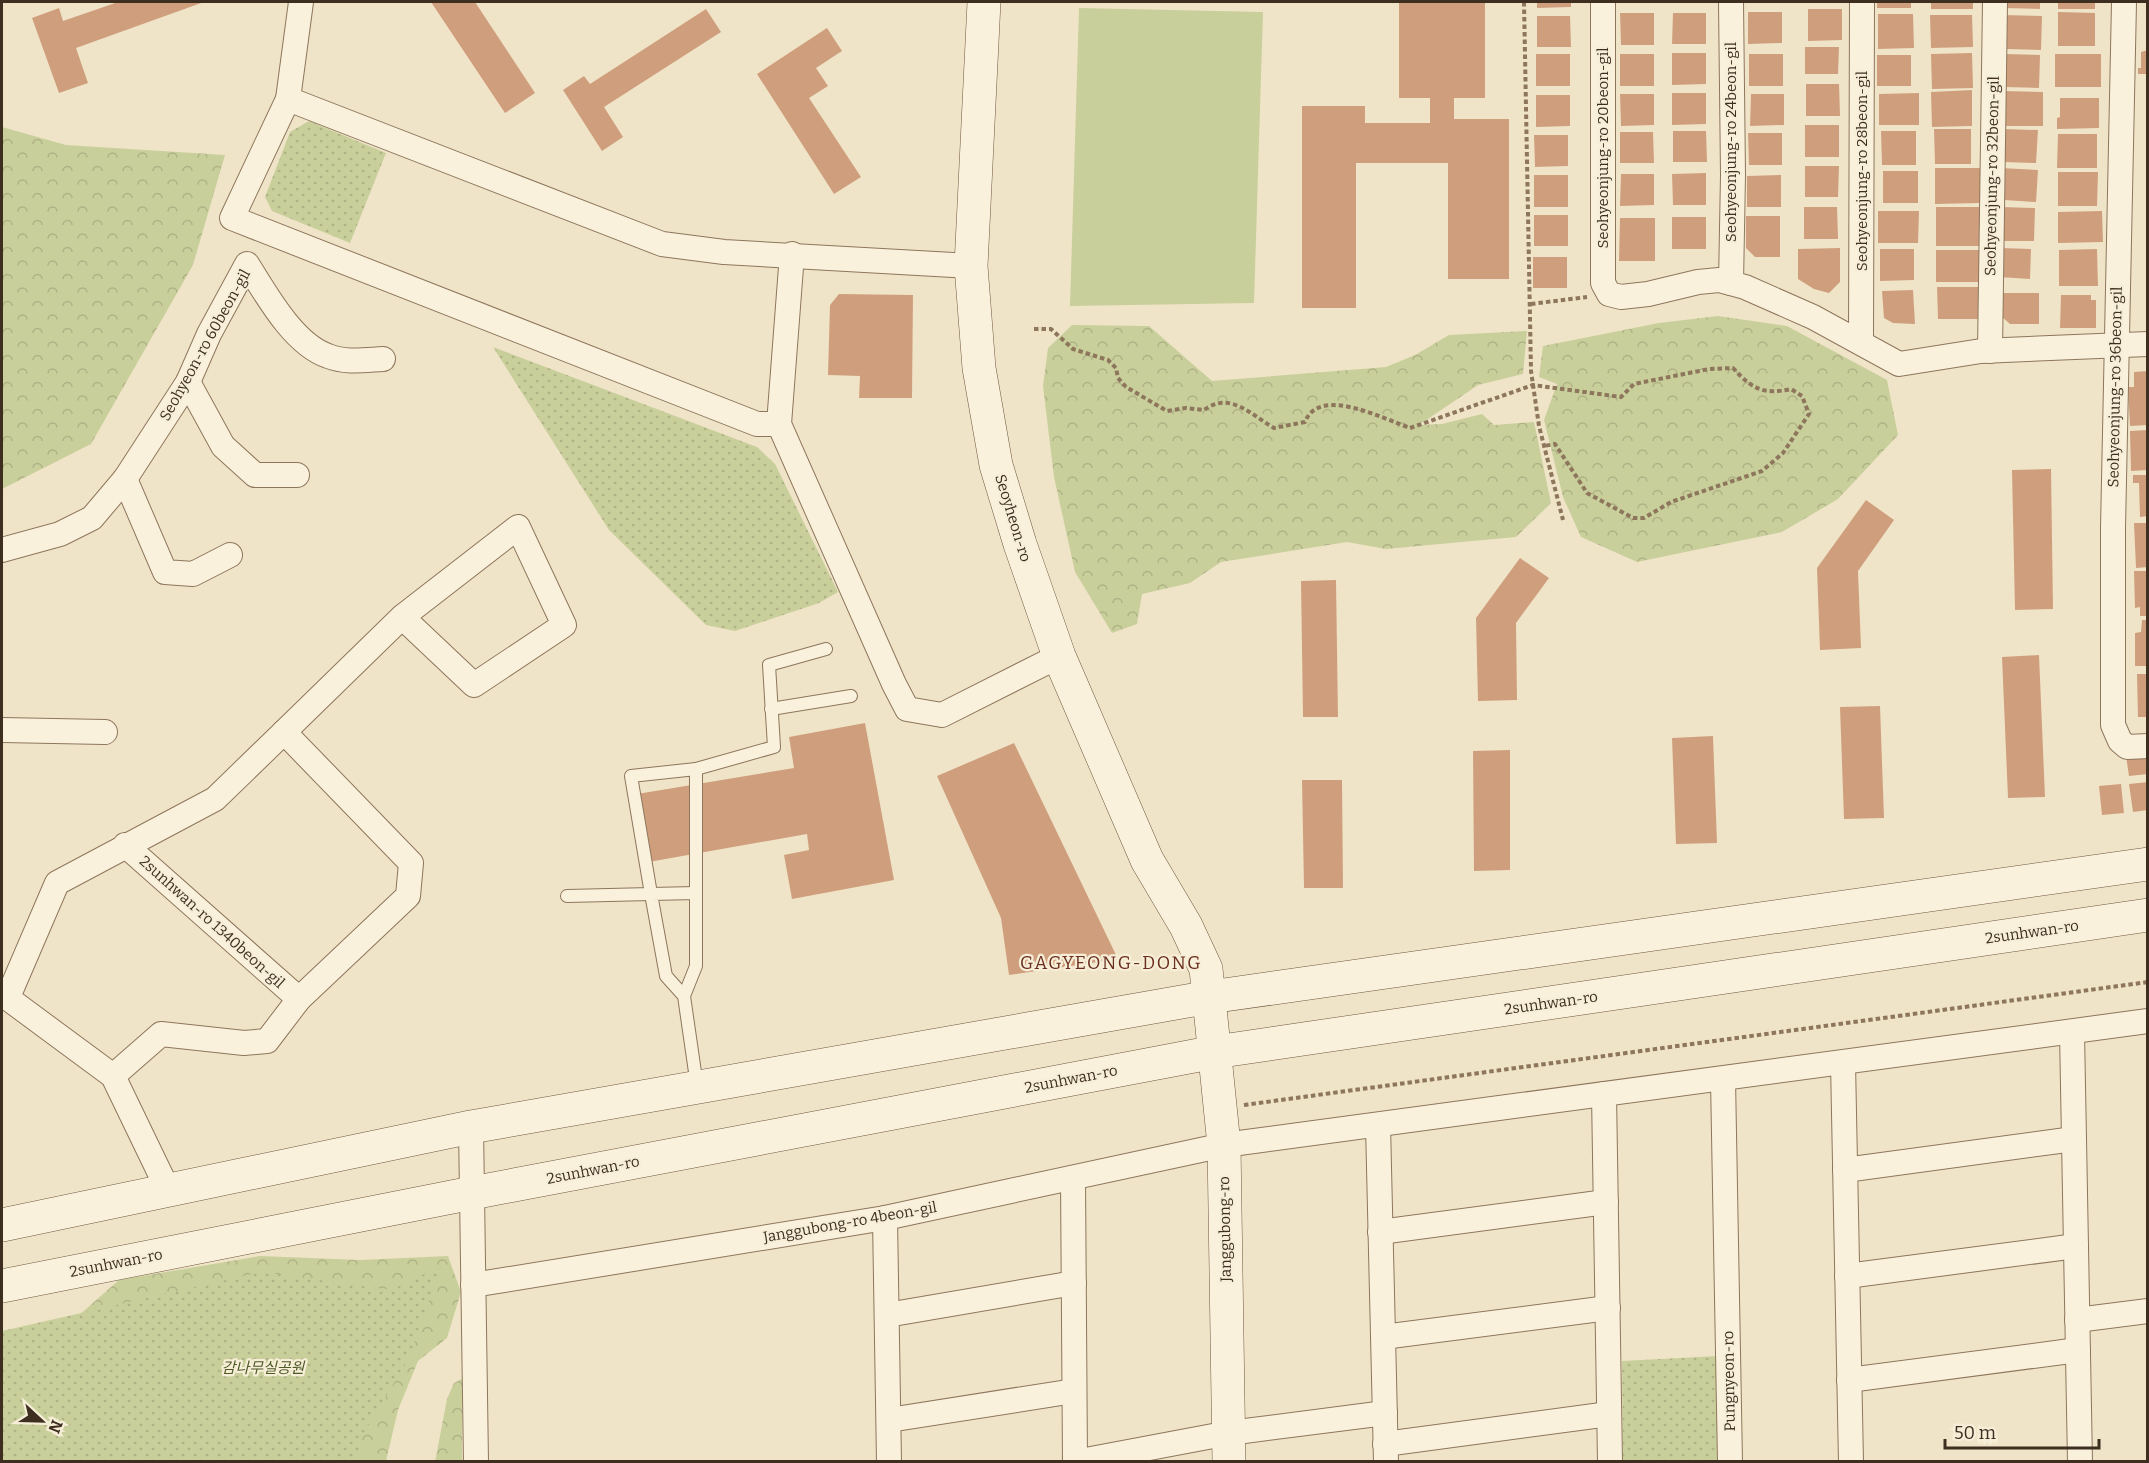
<svg xmlns="http://www.w3.org/2000/svg" width="2149" height="1463" font-family="Bitter,'Noto Sans KR',serif">
  <style>
    .forest { fill: url(#forest-crowns) }
    .park { fill: url(#park-dots) }
    .pitch { fill: #c9cf9b }
    .building { fill: #cf9f7d }
    .lines { fill: none; stroke-linecap: round; stroke-linejoin: round }
    .lane-casing { stroke: #8d765c; stroke-width: 14 }
    .street-casing { stroke: #8d765c; stroke-width: 26 }
    .secondary-casing { stroke: #6f573f; stroke-width: 34 }
    .path { stroke: #8d765c; stroke-width: 4; stroke-dasharray: 4.5 3; stroke-linecap: butt }
    .lane { stroke: #faf1dc; stroke-width: 12 }
    .street { stroke: #faf1dc; stroke-width: 24 }
    .secondary { stroke: #faf1dc; stroke-width: 33 }
    .labels { text-anchor: middle; dominant-baseline: central; stroke-width: 4.5; stroke-linejoin: round; paint-order: stroke }
    .street-label { font-size: 15px; fill: #3d2e20; stroke: #f7eed8 }
    .park-label { font-size: 15px; font-style: italic; fill: #4d5a26; stroke: #f7eed8 }
    .quarter-label { font-size: 18px; letter-spacing: 1.5px; fill: #6b2e1e; stroke: #f7eed8 }
  </style>
  <defs>
    <pattern id="forest-crowns" width="20" height="18" patternUnits="userSpaceOnUse" patternTransform="scale(1.5)"><rect width="20" height="18" fill="#c9cf9b"/><path d="M2 6a3 3 0 1 1 6 0M12 15a3 3 0 1 1 6 0" fill="none" stroke="#aeb285"/></pattern>
    <pattern id="park-dots" width="8" height="8" patternUnits="userSpaceOnUse" patternTransform="scale(1.5)"><rect width="8" height="8" fill="#c9cf9b"/><path d="M2 2h.1M6 6h.1" fill="none" stroke="#aeb285" stroke-width="1.8" stroke-linecap="round"/></pattern>
  </defs>
  <rect width="100%" height="100%" fill="#f0e4c8"/>
  <!-- forest -->
  <g class="forest">
    <path d="M2,127l64,18 159,10 -32,110 -102,179 -89,45z"/>
    <path d="M1718,316l69,10 100,54 11,55 -60,64 -56,33 -145,30 -56,-25 -18,-40 -19,-77 13,-36 -18,-7 4,-31 116,-23z"/>
    <path d="M1072,325l77,1 63,55 174,-14 29,-12 34,-20 78,-4 -4,43 -45,11 -59,40 23,-1 40,-10 12,11 40,-3 17,81 -35,34 -130,12 -39,-7 -126,20 -31,21 -48,11 -5,30 -25,9 -37,-61 -21,-95 -11,-91 5,-38z"/>
    <path d="M260,1256l100,4 88,-4 13,36 -14,46 -29,23 -20,49 -12,51 -384,1 43,-117 74,-65z"/>
    <path d="M462,1379v82l-27,1 12,-63 7,-16z"/>
  </g>
  <!-- park -->
  <g class="park">
    <path d="M309,121l77,32 -36,90 -78,-32 -7,-14 25,-65z"/>
    <path d="M493,347l264,100 18,17 63,128 -19,11 -84,28 -29,-6 -97,-95z"/>
    <path d="M441,1266l-32,92 -49,81 -3,22h-355v-130l259,-59 130,18z"/>
    <path d="M1718,1356l1,105h-96l-1,-100z"/>
  </g>
  <!-- pitch -->
  <path class="pitch" d="M1079,8l184,4 -9,291 -184,3z"/>
  <!-- building -->
  <g class="building">
    <path d="M118,2h86l-128,46 12,35 -29,10 -27,-75 27,-10 4,13z"/>
    <path d="M431,2h44l60,91 -30,20z"/>
    <path d="M1399,2h86v96h-31v21h55v160h-61v-116h-92v145h-54v-202h63v17h65v-25h-31z"/>
    <path d="M1537,2h34v5l-34,1z"/>
    <rect x="1877" y="2" width="34" height="6"/>
    <rect x="1931" y="2" width="42" height="7"/>
    <path d="M2002,2h38v7l-38,-1z"/>
    <rect x="2058" y="2" width="37" height="7"/>
    <path d="M706,9l15,23 -117,75 19,30 -21,14 -39,-61 21,-14 6,8z"/>
    <path d="M1808,9h34v31l-34,1z"/>
    <path d="M1748,12h34v31l-34,1z"/>
    <path d="M2058,12l37,1v33h-37z"/>
    <path d="M1620,13h34v32h-33z"/>
    <path d="M1673,13h33v31h-34z"/>
    <path d="M1878,14h35l1,34 -36,1z"/>
    <path d="M1930,15h42l1,32 -42,1z"/>
    <path d="M2002,15l40,1 -1,34 -35,-1z"/>
    <path d="M1537,16h33l1,31h-34z"/>
    <path d="M827,28l15,23 -26,17 12,18 -19,12 52,79 -27,17 -77,-120z"/>
    <path d="M1805,47h34l-1,27h-33z"/>
    <path d="M2148,50v24h-10v-6h3v-16z"/>
    <path d="M1672,53h34v31l-34,1z"/>
    <path d="M1972,53l1,35 -41,1 -1,-35z"/>
    <rect x="1536" y="54" width="34" height="32"/>
    <rect x="1620" y="54" width="34" height="32"/>
    <rect x="1749" y="54" width="34" height="32"/>
    <path d="M2005,54l35,1 -1,33 -35,-1z"/>
    <rect x="2055" y="54" width="46" height="33"/>
    <rect x="1877" y="55" width="34" height="31"/>
    <path d="M1806,84h33l1,32h-34z"/>
    <path d="M1972,90v36l-40,1 -1,-35z"/>
    <path d="M2003,91l40,1v34h-40z"/>
    <path d="M1672,93h34v31l-34,1z"/>
    <path d="M1919,93v32h-40v-31z"/>
    <path d="M1620,94h34v31l-33,1z"/>
    <path d="M1751,94h33v31l-34,1z"/>
    <path d="M1536,95h34v31l-34,1z"/>
    <path d="M2060,98h39v30l-42,1v-11l3,-1z"/>
    <rect x="1805" y="125" width="34" height="32"/>
    <path d="M1934,129h37v35h-36z"/>
    <path d="M2003,129l35,1 -2,33 -34,-1z"/>
    <path d="M1673,131h33l1,31h-34z"/>
    <path d="M1881,131h35v34h-34z"/>
    <path d="M1620,132h33l1,31h-34z"/>
    <path d="M1748,133h34v32h-33z"/>
    <path d="M2058,134h39v34h-40z"/>
    <path d="M1534,135h34v31l-33,1z"/>
    <path d="M1805,166h34l-1,31h-33z"/>
    <path d="M1935,168h45v35l-45,1z"/>
    <path d="M2001,168l37,2 -2,32 -32,-2 1,-20 -4,-1z"/>
    <rect x="1883" y="171" width="35" height="32"/>
    <path d="M2058,172h40l-1,34h-39z"/>
    <path d="M1706,173v32h-33l-1,-31z"/>
    <path d="M1621,174h33v31l-34,1z"/>
    <rect x="1534" y="175" width="34" height="32"/>
    <path d="M1781,175v32h-34v-31z"/>
    <path d="M1804,207h33l1,32h-34z"/>
    <rect x="1936" y="207" width="43" height="39"/>
    <path d="M2001,207l34,1 -1,33h-34z"/>
    <path d="M1878,211h41l-1,32h-40z"/>
    <path d="M2102,211l1,31 -45,1v-31z"/>
    <rect x="1534" y="215" width="34" height="31"/>
    <path d="M1746,216h34v41h-25l-9,-9z"/>
    <rect x="1672" y="217" width="34" height="32"/>
    <path d="M1620,218h35v43h-36z"/>
    <path d="M1840,248v34l-11,11 -15,-4 -16,-10v-30z"/>
    <path d="M2001,248l30,1 -1,30 -31,-2z"/>
    <path d="M1880,249h34v31l-34,1z"/>
    <path d="M2097,249l1,37h-39v-36z"/>
    <rect x="1936" y="250" width="43" height="32"/>
    <rect x="1533" y="257" width="34" height="31"/>
    <path d="M1937,287h43v32h-42z"/>
    <path d="M1913,290l2,34 -22,-1 -9,-5 -2,-27z"/>
    <path d="M2001,293h38v31h-29l-9,-8z"/>
    <path d="M839,294l74,1 -1,103h-53l1,-22 -32,-1 2,-70z"/>
    <path d="M2061,295h30v5h5v28h-36z"/>
    <path d="M2148,371v54l-18,1 -2,-39h6v-15z"/>
    <path d="M2148,430v40l-17,1 -1,-40z"/>
    <path d="M2051,469l2,140 -38,1 -3,-140z"/>
    <path d="M2133,475h15v41l-8,1 -1,-34h-6z"/>
    <path d="M1866,500l28,20 -36,51 3,77 -41,2 -3,-82z"/>
    <path d="M2134,523h14v44l-12,1z"/>
    <path d="M1520,558l29,20 -33,45 1,77 -39,1 -2,-83z"/>
    <path d="M2134,571h14v45h-8v-9l-5,1z"/>
    <path d="M1336,580l2,137h-35l-2,-136z"/>
    <path d="M2142,620h6v46h-13v-33l6,-1z"/>
    <path d="M2039,655l6,142 -37,1 -6,-141z"/>
    <path d="M2137,674h11v43h-10z"/>
    <path d="M1880,706l4,112 -40,1 -4,-112z"/>
    <path d="M865,723l29,157 -102,19 -8,-44 25,-5 -2,-16 -164,29 -12,-68 163,-27 -5,-31z"/>
    <path d="M1713,736l4,107 -41,1 -4,-106z"/>
    <path d="M1014,743l104,216 -109,16 -8,-57 -64,-142z"/>
    <path d="M1510,750v120l-36,1 -1,-120z"/>
    <path d="M2148,754v20l-19,2 -3,-20z"/>
    <path d="M1302,780h40l1,108h-39z"/>
    <path d="M2148,782v28l-15,2 -4,-28z"/>
    <path d="M2121,784l3,29 -22,2 -3,-29z"/>
  </g>
  <g class="lines">
    <!-- lane casing -->
    <g class="lane-casing">
      <g id="lane">
        <path d="M771,709l80,-13"/>
        <path d="M696,769l78,-22 -5,-82 57,-16"/>
        <path d="M567,896l84,-2 -20,-118 65,-7v124"/>
        <path d="M684,996l-18,-20 -15,-82 45,-1v73l-12,30 13,90"/>
      </g>
    </g>
    <!-- street casing -->
    <g class="street-casing">
      <g id="street">
        <path d="M301,2l-13,97 374,145 62,8 247,14"/>
        <path d="M1603,2v281l6,11 12,3 27,-3 50,-12 21,-2 26,7 68,30 86,47 82,-13 167,-7"/>
        <path d="M2124,2l-11,526v197l7,16 7,6 21,-1"/>
        <path d="M288,99l-56,119 525,206h22"/>
        <path d="M792,254l-13,170 115,260 13,25 35,6 117,-59"/>
        <path d="M1731,283l2,-108 -2,-173"/>
        <path d="M1861,341l1,-339"/>
        <path d="M1990,351l5,-349"/>
        <path d="M188,382l35,64 32,29h42"/>
        <path d="M125,479l40,93 28,2 37,-19"/>
        <path d="M2,550l58,-16 32,-16 33,-39 63,-97 21,-48 38,-70c19,30 46,80 81,92 18,7 36,4 55,3"/>
        <path d="M2,730l103,2"/>
        <path d="M284,732l118,-115 116,-90 46,98 -90,60 -72,-68"/>
        <path d="M125,845l174,154"/>
        <path d="M2,994l111,82 55,114"/>
        <path d="M8,997l49,-114 158,-84 69,-67 127,131 -3,33 -109,103 -32,42 -23,2 -83,-9 -48,42"/>
        <path d="M2072,1032l8,430"/>
        <path d="M1843,1063l8,399"/>
        <path d="M1723,1079l7,383"/>
        <path d="M1604,1094l6,368"/>
        <path d="M1378,1125l8,337"/>
        <path d="M471,1127l5,335"/>
        <path d="M1845,1170l229,-31"/>
        <path d="M1073,1178l2,284"/>
        <path d="M885,1218l4,244"/>
        <path d="M1380,1232l226,-30"/>
        <path d="M1847,1276l229,-30"/>
        <path d="M473,1285l412,-67 339,-73 924,-124"/>
        <path d="M887,1315l187,-32"/>
        <path d="M2077,1320l71,-9"/>
        <path d="M1383,1337l225,-29"/>
        <path d="M1849,1380l229,-30"/>
        <path d="M889,1420l185,-29"/>
        <path d="M1385,1444l224,-30"/>
        <path d="M1075,1462l154,-29 156,-20"/>
      </g>
    </g>
    <!-- secondary casing -->
    <g class="secondary-casing">
      <g id="secondary">
        <path d="M984,2l-13,264 8,102 17,97 24,79 39,112 88,204 39,66 20,43 18,176 5,317"/>
        <path d="M2,1225l469,-98 739,-130 938,-133"/>
        <path d="M2,1286l470,-93 743,-141 933,-137"/>
      </g>
    </g>
    <!-- path -->
    <g class="path">
      <path d="M1524,2l7,369 8,55 24,94"/>
      <path d="M1531,304l56,-7"/>
      <path d="M1034,329h17l22,20 35,11 8,8 2,10 8,9 41,24 19,-3 18,2c26,-19 46,4 70,18l31,-6c14,-37 79,-3 105,6l123,-43 88,12 13,-13 75,-15 24,-1c19,21 30,27 58,21l11,7 7,18 -26,39 -21,18 -91,31 -27,16h-11l-46,-25 -32,-49 -11,2"/>
      <path d="M1244,1105l904,-123"/>
    </g>
    <!-- lane -->
    <use href="#lane" class="lane"/>
    <!-- street -->
    <use href="#street" class="street"/>
    <!-- secondary -->
    <use href="#secondary" class="secondary"/>
  </g>
  <g class="labels">
    <!-- street labels -->
    <g class="street-label">
      <text transform="translate(1731 142) rotate(-90)">Seohyeonjung-ro 24beon-gil</text>
      <text transform="translate(1603 148) rotate(-90)">Seohyeonjung-ro 20beon-gil</text>
      <text transform="translate(1862 171) rotate(-90)">Seohyeonjung-ro 28beon-gil</text>
      <text transform="translate(1992 176) rotate(-89)">Seohyeonjung-ro 32beon-gil</text>
      <text transform="translate(205 345) rotate(-61)">Seohyeon-ro 60beon-gil</text>
      <text transform="translate(2115 387) rotate(-89)">Seohyeonjung-ro 36beon-gil</text>
      <text transform="translate(1013 518) rotate(73)">Seoyheon-ro</text>
      <text transform="translate(212 922) rotate(42)">2sunhwan-ro 1340beon-gil</text>
      <text transform="translate(2032 932) rotate(-8)">2sunhwan-ro</text>
      <text transform="translate(1551 1003) rotate(-8)">2sunhwan-ro</text>
      <text transform="translate(1071 1079) rotate(-11)">2sunhwan-ro</text>
      <text transform="translate(593 1170) rotate(-11)">2sunhwan-ro</text>
      <text transform="translate(850 1222) rotate(-10)">Janggubong-ro 4beon-gil</text>
      <text transform="translate(1225 1229) rotate(-91)">Janggubong-ro</text>
      <text transform="translate(116 1263) rotate(-11)">2sunhwan-ro</text>
      <text transform="translate(1729 1381) rotate(-91)">Pungnyeon-ro</text>
    </g>
    <!-- park labels -->
    <g class="park-label">
      <text x="263" y="1368">감나무실공원</text>
    </g>
    <!-- quarter labels -->
    <g class="quarter-label">
      <text x="1111" y="963">GAGYEONG-DONG</text>
    </g>
  </g>
  <!-- border -->
  <rect width="2149" height="1463" fill="none" stroke="#3d2e20" stroke-width="6"/>
  <!-- north arrow -->
  <g transform="translate(42 1421) rotate(112)" stroke="#f7eed8" stroke-width="4.5" paint-order="stroke">
  <path d="M0-4.5L10 22L0 15L-10 22Z" fill="#3d2e20"/>
  <text y="-9" font-size="16" font-weight="bold" text-anchor="middle" fill="#3d2e20">N</text>
  </g>
  <!-- scale -->
  <path d="M1945 1439v9h154v-9" fill="none" stroke="#3d2e20" stroke-width="3"/>
  <text x="1954" y="1439" font-size="18" fill="#3d2e20" stroke="#f7eed8" stroke-width="4.5" paint-order="stroke">50 m</text>
</svg>
